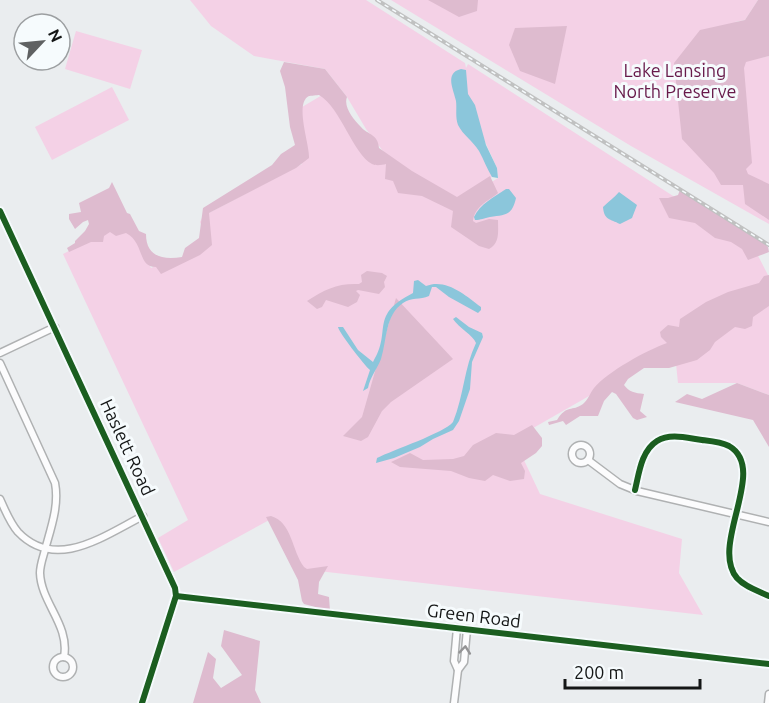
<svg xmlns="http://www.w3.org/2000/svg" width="769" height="703" font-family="Ubuntu,sans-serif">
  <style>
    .green { fill: #f4d1e6 }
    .forest { fill: #debbcf }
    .water { fill: #8bc6db }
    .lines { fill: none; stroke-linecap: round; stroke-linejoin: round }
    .minor-casing { stroke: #afb1b2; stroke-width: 9 }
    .minor { stroke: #fcfcfd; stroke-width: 6 }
    .rail-casing { stroke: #c0c1c1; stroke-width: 4 }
    .rail { stroke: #f6fbfd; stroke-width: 1.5; stroke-dasharray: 4.5; stroke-linecap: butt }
    .cycleway-casing { stroke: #f6fbfd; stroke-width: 10 }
    .cycleway { stroke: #1b5e20; stroke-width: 6 }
    .oneway { stroke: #949495 }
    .labels { text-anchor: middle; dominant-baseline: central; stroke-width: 6; stroke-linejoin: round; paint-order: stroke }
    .park-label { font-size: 18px; fill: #67194a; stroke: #f6fbfd }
    .street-label { font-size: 18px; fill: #141616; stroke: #f6fbfd }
  </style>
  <rect width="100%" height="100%" fill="#eaedef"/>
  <!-- green -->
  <g class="green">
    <path d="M190,0h176l99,63 1,5 2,-4 286,184 15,29v16l-255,146 26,55 142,45 -3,34 24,42 -402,-46 -28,-51 -99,54 -16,-34 30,-18 -125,-266 65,-33 23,47 9,-4 2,6 48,-24 -10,-24 3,-6 99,-52 -5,-54 32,-19 55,71 74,41 40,-25 -1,-10 -16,-35 11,44 -35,22 -64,-35 -27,-35 -19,-32 -22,-28 -71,-13 -43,-30z"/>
    <path d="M391,0h367l-13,20 -10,2 19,37 15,-3v168l-138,-78z"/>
    <path d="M76,31l66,19 -12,39 -65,-20z"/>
    <path d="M112,87l17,33 -77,40 -17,-33z"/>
    <path d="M769,300v95l-32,-12h-59l-3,-29z"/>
  </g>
  <!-- forest -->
  <g class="forest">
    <path d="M428,0h50l-1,11 -18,6z"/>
    <path d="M758,0h11v56l-23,6 -2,6 8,95 -6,6 2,5 21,10v36l-24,-16 -2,-19h-22l-7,-12 -32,-34 -8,-76 26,-33 45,-10z"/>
    <path d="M567,26l-12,58 -35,-13 -11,-26 6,-17z"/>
    <path d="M284,62l41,7 22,28c-4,10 7,23 14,30 7,8 17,7 18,21l33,23 45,26 33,-21 8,17c-11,9 -23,13 -25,28l3,2 13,-4 9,1c0,12 2,23 -9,29l-10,-3 -28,-19 2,-16 -31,-15 -24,-3 -5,-12 -8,-2 1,-15c-4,1 -10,2 -14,0 -19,-10 -31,-56 -53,-69 -1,0 -9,1 -10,1 -15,7 1,49 0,62l-13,10 -87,45 3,32 -12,10 -39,19 -5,-7c-19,0 -11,-24 -30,-34l-10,3 -6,-4 -6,4 -1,6h-12l-22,10 -2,-4 8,-5v-2l10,-10 4,-7 -1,-4 -5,2 -8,7 -6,-10v-5l12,-2 -2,-9 30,-15 3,-6 15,31 3,1 9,17 7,3c0,23 17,26 36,23l3,-9 14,-10 4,-30 69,-43 9,-11 14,-9 -5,-18 -5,-40 -5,-16z"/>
    <path d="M680,190l81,50 7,7 1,5 -21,8 -6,-11 -11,-7 -16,-4 -20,-15 -26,-5 -10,-20h9l10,-3z"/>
    <path d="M367,271l15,2 5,3 -3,6 1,5 -6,7 -21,-4 -2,1 4,4 -3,7 -9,5 -22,-7 -4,7 -5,2 -10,-8c18,-12 31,-18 52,-17l3,-2 -1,-7z"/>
    <path d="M769,275v31l-16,11 -1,9 -7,3 -10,-2 -20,15 -5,8 -13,10 -28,8h-25l-16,11 -4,6c5,7 11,8 20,9l-4,17 7,6 -10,3 -4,-2 -17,-24 -4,-2 -8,9 -6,15h-18l-14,9 -3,-4 -14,4 -1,-3 9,-2c10,-16 15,-8 26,-16 5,-4 7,-11 11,-16 13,-16 53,-38 73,-45l-6,-6 -1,-5 8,-7 11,2 1,-8 26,-17 22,-10 31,-9 5,-7z"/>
    <path d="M396,298l57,61 -62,43 -9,9 -14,26 -7,4 -18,-5 19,-19z"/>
    <path d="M737,383l32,12v52l-16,-27 -78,-18 12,-8 15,5z"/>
    <path d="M532,425l10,13v8l-6,7 -15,10 4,8 -1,8 -14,2 -17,-6 -8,6 -16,-3 -18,-7 -51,-4 -9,-5 19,-9 13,7 30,-1 11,-3 9,-11 23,-12 18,2z"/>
    <path d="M271,516c21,6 21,35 33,51l3,2 21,-3 -9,16 -1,12 11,3 1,14 -26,-7 -2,-3 -4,-21 -32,-63z"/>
    <path d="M224,630l36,11 -5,49 6,13h-68l15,-51 8,7 -3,19 8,10 21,-13 -21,-29z"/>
  </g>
  <!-- water -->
  <g class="water">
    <path d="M461,69l5,1 2,24 7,11 11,40 11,23 1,10 -6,-1c-5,-8 -8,-17 -13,-26 -6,-10 -16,-16 -21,-26 -3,-8 -1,-16 -2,-24 -2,-11 -12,-28 5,-32z"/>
    <path d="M506,189h3l7,9c-4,18 -11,17 -26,19 -6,1 -9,3 -15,3l-1,-3c6,-13 20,-20 32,-28z"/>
    <path d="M619,192l18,13 -5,13 -12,6c-10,-5 -16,-4 -17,-17 6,-6 11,-9 16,-15z"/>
    <path d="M418,280l8,6c20,-8 39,9 55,21v3l-3,3 -29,-16 -13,-10h-4l-3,9c-9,4 -18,1 -26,7 -18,12 -16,37 -22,56 -4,10 -11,18 -13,29l-5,3 7,-21c-6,-5 -32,-39 -32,-43h5l15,23 15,12c20,-32 -5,-46 40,-69l1,-12z"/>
    <path d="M456,317l13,10 13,6 1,4 -11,25 -2,27 -11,32 -6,9 -20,9 -13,8 -26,11 -18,5 1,-5c16,-8 67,-25 76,-36 11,-27 11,-54 23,-79 -3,-8 -17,-15 -23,-24z"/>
  </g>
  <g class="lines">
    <!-- minor casing -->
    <g class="minor-casing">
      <g id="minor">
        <path d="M0,211l175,377 1,8 -34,107"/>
        <path d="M0,353l55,-26"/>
        <path d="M0,363l55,120c4,21 -3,42 -9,63 -2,9 -6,18 -6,27 1,30 30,52 24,84"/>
        <circle cx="581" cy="454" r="9"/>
        <path d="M588,460l32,24 17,7 132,31"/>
        <path d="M635,490c4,-16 6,-39 22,-49 13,-8 30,-3 45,-1 8,1 19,2 27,6 40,23 -20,99 8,132 8,9 21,13 32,18"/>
        <path d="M0,499c5,11 10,24 18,33 38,40 87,3 125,-16"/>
        <path d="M176,596l593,68"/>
        <path d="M457,628l-3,33 4,9"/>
        <circle cx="63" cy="667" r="10"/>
        <path d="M454,703l4,-33 6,-8 3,-33"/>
        <path d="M768,703l1,-9"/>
      </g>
    </g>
    <!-- minor -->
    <use href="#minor" class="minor"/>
    <!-- rail casing -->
    <g class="rail-casing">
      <path id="rail" d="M377,0l392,245"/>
    </g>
    <!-- rail -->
    <use href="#rail" class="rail"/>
    <!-- cycleway casing -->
    <g class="cycleway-casing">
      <g id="cycleway">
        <path d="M0,211l175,377 1,8 -34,107"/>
        <path d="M635,490c4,-16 6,-39 22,-49 13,-8 30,-3 45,-1 8,1 19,2 27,6 40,23 -20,99 8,132 8,9 21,13 32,18"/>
        <path d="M176,596l593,68"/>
      </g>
    </g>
    <!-- cycleway -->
    <use href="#cycleway" class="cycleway"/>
  </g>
  <!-- one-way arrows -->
  <defs><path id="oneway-chevron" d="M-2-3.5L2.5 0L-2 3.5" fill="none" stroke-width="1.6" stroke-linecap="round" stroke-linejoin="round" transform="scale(1.5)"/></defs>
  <use class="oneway" href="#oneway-chevron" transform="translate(465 650) rotate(-84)"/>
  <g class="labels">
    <!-- park labels -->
    <g class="park-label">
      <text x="675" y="70">Lake Lansing<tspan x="675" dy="21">North Preserve</tspan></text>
    </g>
    <!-- street labels -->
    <g class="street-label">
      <text transform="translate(128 447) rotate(65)">Haslett Road</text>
      <text transform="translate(474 615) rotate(7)">Green Road</text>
    </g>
  </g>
  <!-- north arrow -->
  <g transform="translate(42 42) rotate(64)"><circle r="28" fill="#f6fbfd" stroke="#9c9fa1" stroke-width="1.5"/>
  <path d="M0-4.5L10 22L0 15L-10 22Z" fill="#5f6162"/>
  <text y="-9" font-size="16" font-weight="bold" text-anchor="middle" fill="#141616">N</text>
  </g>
  <!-- scale -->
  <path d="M565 679v9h135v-9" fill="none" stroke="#141616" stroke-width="3"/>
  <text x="574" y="679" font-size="18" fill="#141616" stroke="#f6fbfd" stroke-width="4.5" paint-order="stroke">200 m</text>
</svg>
